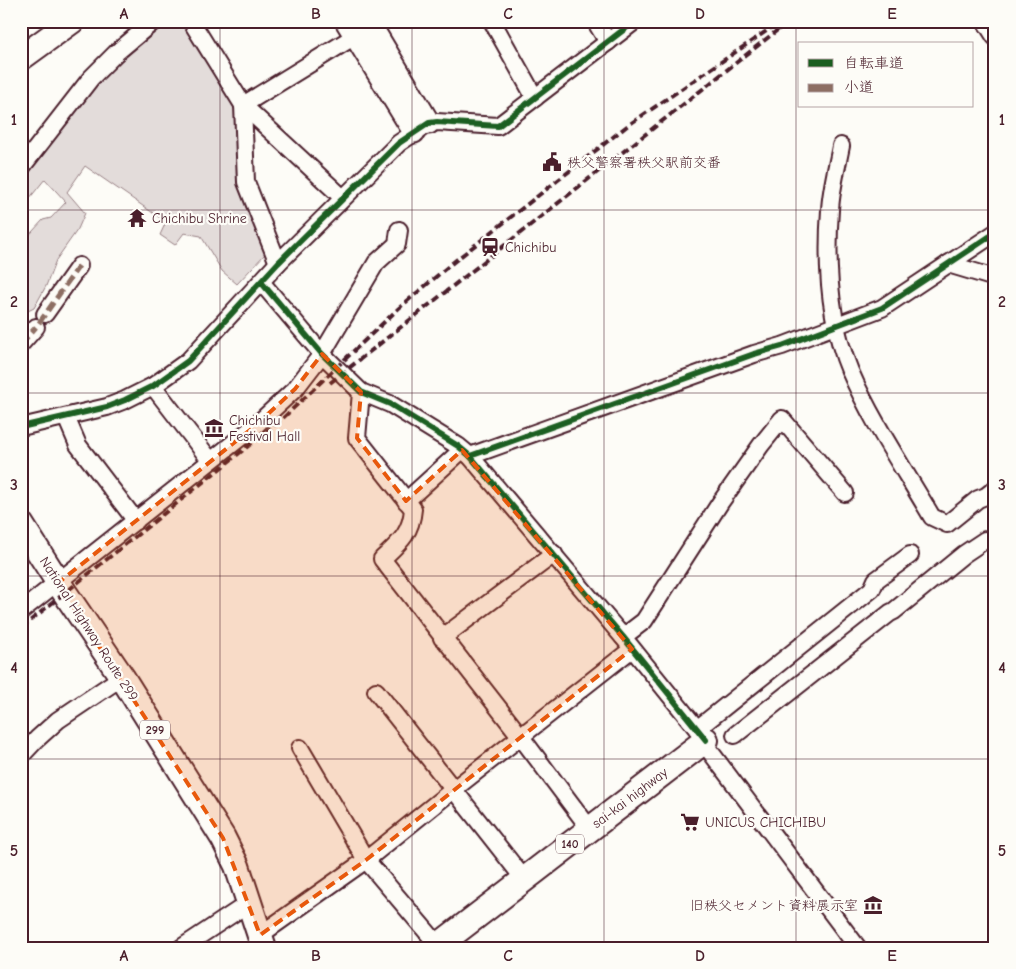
<svg xmlns="http://www.w3.org/2000/svg" width="1016" height="969" font-family="'Comic Neue','Klee One',sans-serif">
  <style>
    .green { fill: #e3dcda; stroke: #967e82 }
    .lines { fill: none; stroke-linecap: round; stroke-linejoin: round }
    .minor-casing { stroke: #4a1f2b; stroke-width: 20 }
    .major-casing { stroke: #4a1f2b; stroke-width: 25 }
    .highway-casing { stroke: #4a1f2b; stroke-width: 28 }
    .minor { stroke: #fdfcf7; stroke-width: 16 }
    .major { stroke: #fdfcf7; stroke-width: 21 }
    .highway { stroke: #fdfcf7; stroke-width: 24 }
    .rail { stroke: #4a1f2b; stroke-width: 4; stroke-dasharray: 8 4; stroke-linecap: butt }
    .quiet { stroke: #8d6e63; stroke-width: 5; stroke-dasharray: 10 5; stroke-linecap: butt }
    .cycleway-casing { stroke: #fdfcf7; stroke-width: 9 }
    .cycleway { stroke: #1b5e20; stroke-width: 6 }
    .marked { fill: #e8590c; fill-opacity: 0.2; stroke: #e8590c; stroke-width: 4; stroke-dasharray: 10 6; stroke-linejoin: round }
    .grid { fill: none; stroke: #4a1f2b; stroke-width: 1; stroke-opacity: 0.55 }
    .labels { text-anchor: middle; dominant-baseline: central; stroke-width: 4.5; stroke-linejoin: round; paint-order: stroke }
    .shield { fill: #fdfcf7; stroke: #806168; stroke-width: 1 }
    .shield-label { font-size: 12px; font-weight: bold; fill: #4a1f2b }
    .poi-label { font-size: 14px; fill: #4a1f2b; stroke: #fdfcf7; text-anchor: start }
    .street-label { font-size: 14px; fill: #4a1f2b; stroke: #fdfcf7 }
    .neatline { fill: none; stroke: #4a1f2b; stroke-width: 2 }
    .grid-label { font-size: 16px; text-anchor: middle; font-weight: bold; fill: #4a1f2b }
  </style>
  <rect width="100%" height="100%" fill="#fdfcf7"/>
  <filter id="ink" filterUnits="userSpaceOnUse"><feTurbulence type="fractalNoise" baseFrequency=".02" numOctaves="2"/><feDisplacementMap in="SourceGraphic" scale="10" xChannelSelector="R" yChannelSelector="G"/><feConvolveMatrix kernelMatrix="1 2 1 2 8 2 1 2 1" color-interpolation-filters="sRGB"/></filter>
  <g filter="url(#ink)">
    <!-- green -->
    <path class="green" d="M166,21h19l55,94 26,138 -29,31 -15,-13 -21,-35 -17,-3 -9,12 -15,-10 6,-13 -81,-56 -18,26 18,21 -7,16 -22,31 -10,26 -12,22 -8,4 -5,-3v-65l22,-24 8,-2 15,-16 -21,-23 -24,30v-33l72,-92 53,-50z"/>
    <g class="lines">
      <!-- minor casing -->
      <g class="minor-casing">
        <g id="minor">
          <path d="M191,21l52,84 100,93"/>
          <path d="M492,21l43,77"/>
          <path d="M595,21l13,21"/>
          <path d="M985,21l10,16"/>
          <path d="M243,105l3,77 32,81"/>
          <path d="M243,105l112,-69"/>
          <path d="M841,146c-4,21 -10,43 -11,64 -4,54 -1,111 20,161 22,51 54,98 82,146l15,7 31,-25 8,-3 9,-7"/>
          <path d="M21,168l70,-90 25,-25 38,-32"/>
          <path d="M948,264l47,14"/>
          <path d="M261,282l61,72 39,38 29,12 68,42 12,10 153,181 83,103"/>
          <path d="M45,314l34,-48"/>
          <path d="M21,344l15,-17"/>
          <path d="M153,386l57,74"/>
          <path d="M361,392l-4,46 56,71c-2,25 -14,34 -31,50l139,178 69,92"/>
          <path d="M66,417l12,28 58,76"/>
          <path d="M21,427l86,-20 18,-7 28,-14 35,-25 90,-98 121,-120 30,-20 8,-1 61,4 137,-105"/>
          <path d="M470,456l284,-102 28,-8 100,-38 113,-75"/>
          <path d="M406,501l56,-51"/>
          <path d="M21,611l234,-185 40,-37 27,-35 54,-91 21,-19 2,-14"/>
          <path d="M623,637l21,-16 76,-118 41,-58 21,-26 63,74"/>
          <path d="M442,638l112,-84"/>
          <path d="M376,691l148,188"/>
          <path d="M697,729l175,-140 4,-9 34,-25"/>
          <path d="M735,735l155,-122 4,-2 70,-57 21,-14"/>
          <path d="M703,742l155,206"/>
          <path d="M300,748l66,112 72,85"/>
          <path d="M21,756l16,-17 21,-19 64,-43"/>
          <path d="M260,935l106,-75 88,-71 178,-140"/>
          <path d="M181,948l68,-45"/>
        </g>
      </g>
      <!-- major casing -->
      <g class="major-casing">
        <g id="major">
          <path d="M346,21l68,111"/>
          <path d="M368,21l61,102"/>
        </g>
      </g>
      <!-- highway casing -->
      <g class="highway-casing">
        <g id="highway">
          <path d="M21,58l51,-37"/>
          <path d="M21,524l44,69 57,84 101,161 14,28 27,82"/>
          <path d="M435,948l271,-208"/>
        </g>
      </g>
      <!-- minor -->
      <use href="#minor" class="minor"/>
      <!-- major -->
      <use href="#major" class="major"/>
      <!-- highway -->
      <use href="#highway" class="highway"/>
      <!-- rail -->
      <g class="rail">
        <path d="M330,383l459,-362"/>
        <path d="M21,628l261,-209 117,-111 52,-44 176,-138 154,-105"/>
      </g>
      <!-- quiet -->
      <g class="quiet">
        <path d="M39,323l40,-57"/>
        <path d="M21,344l15,-17"/>
      </g>
      <!-- cycleway casing -->
      <g class="cycleway-casing">
        <g id="cycleway">
          <path d="M261,282l61,72 39,38 29,12 68,42 12,10 153,181 83,103"/>
          <path d="M21,427l86,-20 18,-7 28,-14 35,-25 90,-98 121,-120 30,-20 8,-1 61,4 137,-105"/>
          <path d="M470,456l284,-102 28,-8 100,-38 113,-75"/>
        </g>
      </g>
      <!-- cycleway -->
      <use href="#cycleway" class="cycleway"/>
    </g>
  </g>
  <!-- marked area -->
  <path class="marked" d="M322,354l39,38 -4,46 49,63 56,-51 170,199 -266,211 -106,75 -37,-97 -165,-255 197,-157 40,-37z"/>
  <!-- grid -->
  <path class="grid" d="M220,21v927M412,21v927M604,21v927M796,21v927M21,210h974M21,393h974M21,576h974M21,759h974"/>
  <!-- icons -->
  <defs>
    <g id="civic-bare" transform="scale(1.5)"><path d="M-.6-6.5H3V-4.5H.6V-3L4-1V1h2V6H-6V1h2V-1L-.6-3ZM-1.2 2.5V6h2.4V2.5Z" fill="#4a1f2b" stroke="#fdfcf7" stroke-width="2.5" paint-order="stroke"/></g>
    <g id="temple-bare" transform="scale(1.5)"><path d="M0-6L5-2H3V0L6.5 2.5H4V6H1.5V3h-3V6H-4V2.5H-6.5L-3 0V-2H-5Z" fill="#4a1f2b" stroke="#fdfcf7" stroke-width="2.5" paint-order="stroke"/></g>
    <g id="station-bare" transform="scale(1.5)"><path d="M-3-6H3Q5-6 5-4V2Q5 4 3 4L4.5 6H3L1.5 4h-3L-3 6H-4.5L-3 4Q-5 4-5 2V-4Q-5-6-3-6ZM-3.5-4v3h7v-3ZM-3.5 1v1.5H-2V1ZM2 1v1.5H3.5V1Z" fill="#4a1f2b" stroke="#fdfcf7" stroke-width="2.5" paint-order="stroke"/></g>
    <g id="museum-bare" transform="scale(1.5)"><path d="M0-6L6-3V-2H-6V-3ZM-5-1h2V3h-2ZM-1-1h2V3h-2ZM3-1h2V3H3ZM-6 4H6V6H-6Z" fill="#4a1f2b" stroke="#fdfcf7" stroke-width="2.5" paint-order="stroke"/></g>
    <g id="supermarket-bare" transform="scale(1.5)"><path d="M-6-5.5h2.5l.6 2H6L4.5 2H-2.5L-4.4-4H-6ZM-1.5 3.2a1.3 1.3 0 1 0 .1 0ZM3 3.2a1.3 1.3 0 1 0 .1 0Z" fill="#4a1f2b" stroke="#fdfcf7" stroke-width="2.5" paint-order="stroke"/></g>
  </defs>
  <g fill-rule="evenodd">
    <use href="#civic-bare" x="552" y="162"/>
    <use href="#temple-bare" x="137" y="218"/>
    <use href="#station-bare" x="490" y="247"/>
    <use href="#museum-bare" x="214" y="428"/>
    <use href="#supermarket-bare" x="690" y="822"/>
    <use href="#museum-bare" x="873" y="905"/>
  </g>
  <g class="labels">
    <!-- shield labels -->
    <g class="shield">
      <rect x="140" y="720.5" width="30" height="19" rx="4"/>
      <rect x="556" y="834.5" width="28" height="19" rx="4"/>
    </g>
    <g class="shield-label">
      <text x="155" y="730">299</text>
      <text x="570" y="844">140</text>
    </g>
    <!-- poi labels -->
    <g class="poi-label">
      <text x="567" y="162">秩父警察署秩父駅前交番</text>
      <text x="152" y="218">Chichibu Shrine</text>
      <text x="505" y="247">Chichibu</text>
      <text x="229" y="420">Chichibu<tspan x="229" dy="16">Festival Hall</tspan></text>
      <text x="705" y="822">UNICUS CHICHIBU</text>
      <text x="858" y="905" text-anchor="end">旧秩父セメント資料展示室</text>
    </g>
    <!-- street labels -->
    <g class="street-label">
      <text transform="translate(89 629) rotate(57)">National Highway Route 299</text>
      <text transform="translate(630 798) rotate(-37)">sai-kai highway</text>
    </g>
  </g>
  <!-- margin -->
  <rect width="1016" height="969" fill="none" stroke="#fdfcf7" stroke-width="55"/>
  <!-- legend -->
  <rect x="798" y="42" width="175" height="65" fill="#fdfcf7" stroke="#b5a4a5"/>
  <rect x="808" y="59" width="25" height="8" fill="#1b5e20" stroke="#b5a4a5"/>
  <text x="844" y="68" font-size="15" fill="#4a1f2b">自転車道</text>
  <rect x="808" y="84" width="25" height="8" fill="#8d6e63" stroke="#b5a4a5"/>
  <text x="844" y="92" font-size="15" fill="#4a1f2b">小道</text>
  <rect x="28" y="28" width="960" height="914" class="neatline"/>
  <g class="grid-label">
    <text x="124" y="19">A</text>
    <text x="316" y="19">B</text>
    <text x="508" y="19">C</text>
    <text x="700" y="19">D</text>
    <text x="892" y="19">E</text>
    <text x="14" y="125">1</text>
    <text x="1002" y="125">1</text>
    <text x="14" y="307">2</text>
    <text x="1002" y="307">2</text>
    <text x="14" y="490">3</text>
    <text x="1002" y="490">3</text>
    <text x="14" y="673">4</text>
    <text x="1002" y="673">4</text>
    <text x="14" y="856">5</text>
    <text x="1002" y="856">5</text>
    <text x="124" y="961">A</text>
    <text x="316" y="961">B</text>
    <text x="508" y="961">C</text>
    <text x="700" y="961">D</text>
    <text x="892" y="961">E</text>
  </g>
</svg>
